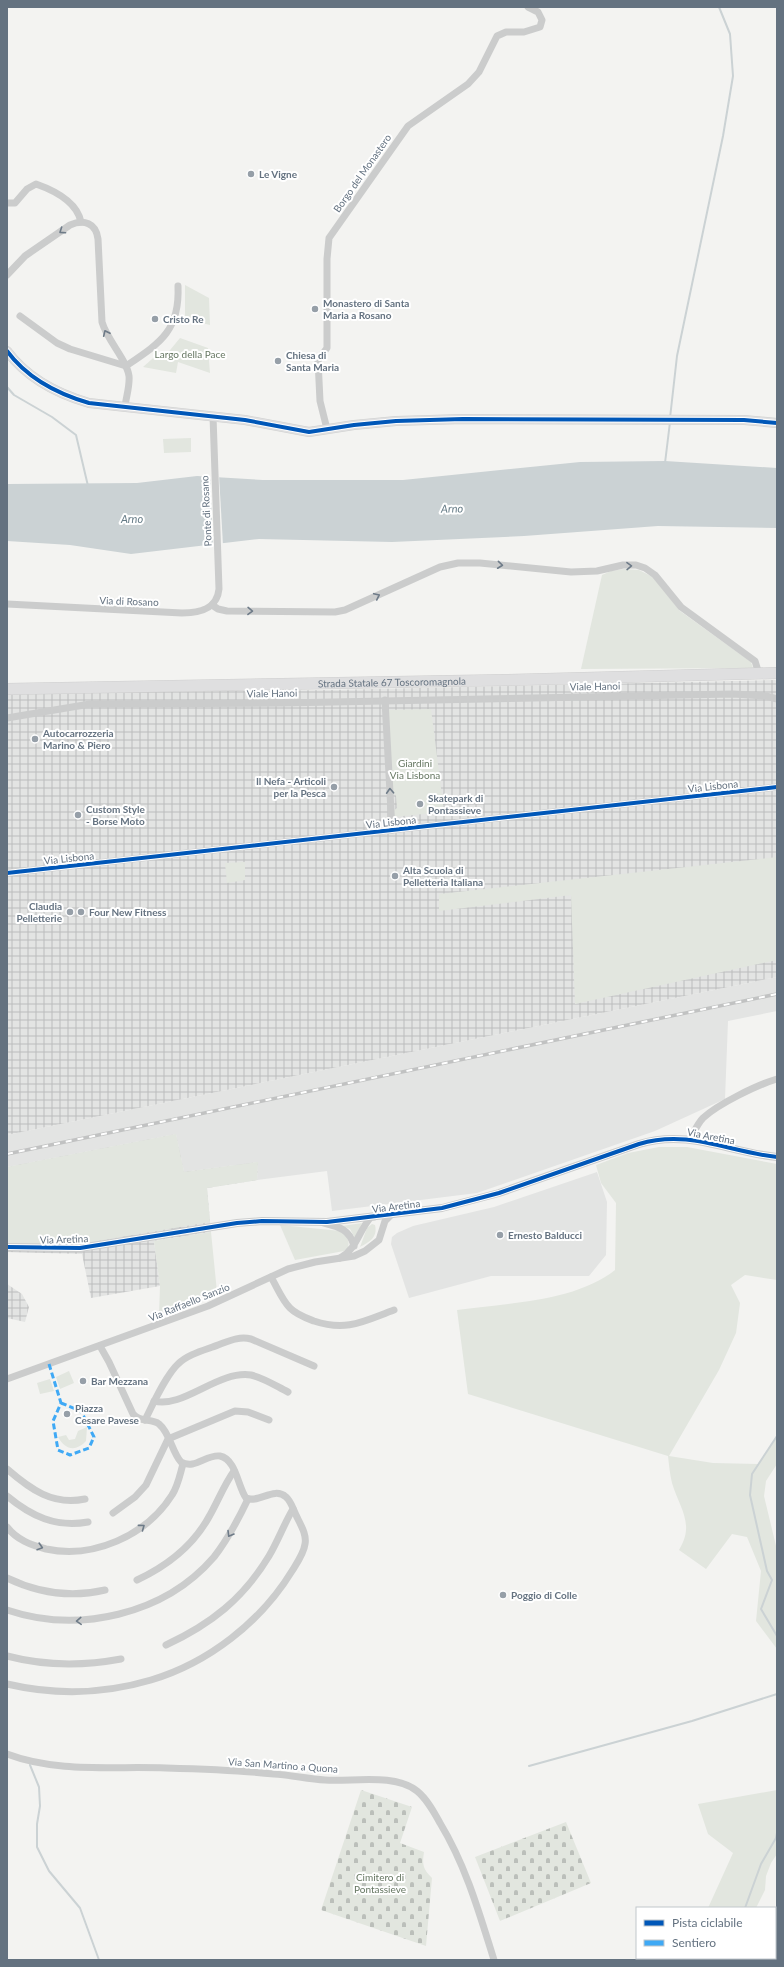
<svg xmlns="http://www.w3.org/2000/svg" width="784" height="1967" font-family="Lato,sans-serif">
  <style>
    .built { fill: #e3e4e3 }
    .industrial { fill: url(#industrial-grid) }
    .green { fill: #e2e6df }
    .cemetery { fill: url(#cemetery-stones) }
    .water { fill: #cbd2d4 }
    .pier { fill: #f3f3f1 }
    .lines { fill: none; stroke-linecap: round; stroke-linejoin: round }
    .stream { stroke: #cbd2d4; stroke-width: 2 }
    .secondary-casing { stroke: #d0d1d0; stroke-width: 10 }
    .primary-casing { stroke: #cfcfcf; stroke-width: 12 }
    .minor { stroke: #cbcccc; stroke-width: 7 }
    .tertiary { stroke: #cbcccc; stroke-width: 8 }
    .secondary { stroke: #dfdfe0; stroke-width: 9 }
    .primary { stroke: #dfdfe0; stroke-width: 11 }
    .rail-casing { stroke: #c1c2c2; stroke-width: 3.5 }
    .rail { stroke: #fff; stroke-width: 2; stroke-dasharray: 6; stroke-linecap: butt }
    .quiet { stroke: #3fa9f5; stroke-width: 3; stroke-dasharray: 6 3; stroke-linecap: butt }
    .cycleway-casing { stroke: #fff; stroke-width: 6 }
    .cycleway { stroke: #0057b8; stroke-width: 4 }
    .oneway { stroke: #6e7b88 }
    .poi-dot { fill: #969fa8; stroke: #fff; stroke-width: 1.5 }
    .labels { text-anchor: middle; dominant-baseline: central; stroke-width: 4; stroke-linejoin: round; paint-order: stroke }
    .street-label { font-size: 10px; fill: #647280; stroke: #fff }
    .poi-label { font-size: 10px; font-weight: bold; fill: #647280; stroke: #fff; text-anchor: start }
    .park-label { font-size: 10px; fill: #667762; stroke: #fff }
    .water-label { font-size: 11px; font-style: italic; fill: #647a85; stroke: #fff }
  </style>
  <defs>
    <pattern id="industrial-grid" width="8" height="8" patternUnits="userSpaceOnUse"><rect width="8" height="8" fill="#e3e4e3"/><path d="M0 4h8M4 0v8" fill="none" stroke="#bcbdbd"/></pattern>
    <pattern id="cemetery-stones" width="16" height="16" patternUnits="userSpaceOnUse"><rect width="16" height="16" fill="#e2e6df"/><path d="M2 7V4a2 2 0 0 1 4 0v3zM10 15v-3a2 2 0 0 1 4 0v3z" fill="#bbbfba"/></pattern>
  </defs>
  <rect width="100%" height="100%" fill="#f3f3f1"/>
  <!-- built -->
  <g class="built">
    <path d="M777,977v34l-49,10 -3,78 -70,32 -178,62 -145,18 -5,-40 -70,9 1,-18 -74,10 -8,-38 -169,33v-32z"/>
    <path d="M597,1172l10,30 -1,53 -17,21h-98l-82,22 -18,-54 1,-7 5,-4 16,-7 81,-19z"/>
  </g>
  <!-- industrial -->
  <g class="industrial">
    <path d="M775,680l2,1v296l-770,158v-442l321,-3z"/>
    <path d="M176,1134l8,38 74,-10 -1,18 -50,8 4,44 -57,9 6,45 -69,12 -9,-44 -75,-2v-85z"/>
    <path d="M7,1284l15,10 7,13 -4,15 -18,-4z"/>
  </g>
  <!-- green -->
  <g class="green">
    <path d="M185,285l24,13 1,27 -25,-6z"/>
    <path d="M180,338l28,10 2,25 -32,-11 -2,11 -33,-6 17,-15 6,3z"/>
    <path d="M191,438v14l-27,1 -1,-14z"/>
    <path d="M624,569l15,1 14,7 27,34 71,51 2,6 -172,1 21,-94 9,-4z"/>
    <path d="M431,709l13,103 -51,5v-6l4,-3 -1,-12 -4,-5 -4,-81z"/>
    <path d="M777,857v103l-202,44 -4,-109 -132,16v-17z"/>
    <path d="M245,862v18l-18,3 -2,-20z"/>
    <path d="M176,1134l8,38 74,-10 -1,18 -50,8 3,34 -130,22h-73v-77z"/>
    <path d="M659,1147h28l90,17v116l-32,-5 -14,10 9,18 -4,30 -17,37 -50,86 44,7 45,1 19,-28v28l-11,17 -2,15 13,54v99l-21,-28 5,-50 -14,-34 -15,-3 -26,35 -27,-19c16,-26 1,-41 -7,-67 -2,-8 -3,-18 -4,-27l-200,-62 -11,-84c49,-7 118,-8 158,-40l1,-67 -15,-20 -5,-18 32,-12z"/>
    <path d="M362,1223l-7,15 -5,-9 -8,-3z"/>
    <path d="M372,1224l3,1c3,13 -6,17 -15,22l7,-19z"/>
    <path d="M280,1225l61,6c6,5 9,9 7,17l-4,3 -49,9z"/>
    <path d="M211,1232l6,60 -58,23 1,-29 -6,-45z"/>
    <path d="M69,1371l5,12 -14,6 -4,-12z"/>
    <path d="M50,1379l4,12 -14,3 -3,-11z"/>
    <path d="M87,1427l-1,14c-10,11 -21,9 -28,-4l8,-2 3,5 6,-1 3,-8z"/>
    <path d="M777,1790v64l-6,9 -5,13 -1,14 -9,18h-48l25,-55 -25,-19 -10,-30z"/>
    <path d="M775,1934l2,1v25h-116l2,-2h112z"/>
  </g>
  <!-- cemetery -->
  <g class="cemetery">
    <path d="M361,1790l51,17 -12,36 24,9c-2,13 -1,17 8,26l-6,68 -105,-36z"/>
    <path d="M566,1822l25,61 -91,38 -25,-64z"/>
  </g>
  <!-- water -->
  <path class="water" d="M665,461l112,7v60l-119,-2 -134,10 -132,6 -133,-3 -128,15 -61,-9 -63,-4v-57l130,-1 60,-7 66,4h140l177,-18z"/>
  <!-- pier -->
  <path class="pier" d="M210,475h9l4,70 -10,1z"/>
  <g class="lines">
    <!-- stream -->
    <g class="stream">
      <path d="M7,387l7,8 38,22 24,18 12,51"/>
      <path d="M670,418l7,-62 46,-220 10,-60 -3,-42 -11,-27"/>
      <path d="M665,463l5,-41"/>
      <path d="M777,1436l-25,38 -2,21 17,76 5,9 -11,29 16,27"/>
      <path d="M30,1765l9,22 1,19 -3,18v23l12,24 31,37 19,52"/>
      <path d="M529,1766l163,-45 85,-27"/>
      <path d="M745,1908l16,-44 15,-26 1,-5"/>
      <path d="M724,1960v-2"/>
    </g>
    <!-- secondary casing -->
    <g class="secondary-casing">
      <path id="secondary" d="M7,351c20,27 51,43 82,52l156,17 64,12 45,-7 42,-4 67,-2 281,1 33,3"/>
    </g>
    <!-- primary casing -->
    <g class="primary-casing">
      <g id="primary">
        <path id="s1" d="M7,689l500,-9 270,-7"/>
      </g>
    </g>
    <!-- minor -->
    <g class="minor">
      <path d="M7,203h8l12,-14 9,-5c17,6 41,18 45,38"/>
      <path d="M7,275l18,-19 45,-31c14,-6 26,-2 28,14l4,83c5,18 25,38 27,54 1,10 -3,21 -4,31"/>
      <path d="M20,316l37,27 13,6 56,17c34,-23 54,-35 52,-80"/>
      <path d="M327,429l-7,-28 -2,-41 9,-12v-89l2,-21 79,-112 60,-42 11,-12 18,-36 9,-4h18l16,-5 2,-7 -4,-8 -10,-5"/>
      <path d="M7,604l175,9c18,0 35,-4 37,-24l-6,-173"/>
      <path d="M212,605l6,4 9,2 108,1 10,-2 95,-43 18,-4h22l91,9 26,-1 26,-6h13l9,3 10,7 26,32 74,54 4,13"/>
      <path d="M385,700l7,130"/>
      <path d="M7,718l83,-14 193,-1 450,-9 33,2 11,3"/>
      <path d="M7,873l770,-86"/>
      <path d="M690,1139c4,-7 8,-16 13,-21 15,-14 54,-33 74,-39"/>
      <path d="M324,1223c16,4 26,7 30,23"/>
      <path d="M340,1258c17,-9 19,-28 31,-41h3"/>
      <path d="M271,1277c6,10 11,23 19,31 7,7 16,10 24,13 33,11 50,0 80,-11"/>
      <path d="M7,1379l201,-73 80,-37 27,-7 39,-6 11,-5 14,-11 6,-19 7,-7"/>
      <path d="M154,1401c29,8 64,-31 97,-26 13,3 25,11 37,17"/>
      <path d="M145,1420c8,-16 21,-45 33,-56 10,-10 27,-14 40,-19 11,-4 21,-9 33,-6l63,27"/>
      <path d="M7,1469c23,20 46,37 78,30"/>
      <path d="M7,1496c24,20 49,32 81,26"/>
      <path d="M113,1513l22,-16 11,-12 22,-46 67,-28 13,1 21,8"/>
      <path d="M7,1527c10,13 24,18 39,22 47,10 100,-13 126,-54 6,-9 8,-21 11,-31"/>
      <path d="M7,1578c31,15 64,20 98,12"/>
      <path d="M137,1580c30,-14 57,-35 73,-65 8,-14 14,-30 24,-44"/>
      <path d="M7,1610c71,24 157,5 207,-53 14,-18 24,-37 34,-58"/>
      <path d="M166,1645c45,-21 77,-46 103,-89 9,-15 15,-32 24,-47"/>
      <path d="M7,1656c38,10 76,10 114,3"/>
      <path d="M7,1684c47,11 97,10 144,-4 57,-17 110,-58 141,-109 5,-8 12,-18 13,-27 2,-10 -5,-20 -9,-29 -3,-6 -5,-14 -10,-18 -12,-11 -28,7 -40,1 -8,-11 -10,-39 -26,-42 -14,-2 -25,14 -39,6 -9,-10 -11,-29 -22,-38 -8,-6 -19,-1 -26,-10l-24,-52 -9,-16"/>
      <path d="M7,1754c50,19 106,12 159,14 36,1 72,2 108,6 17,1 34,5 51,6 27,2 70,-7 92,11 10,8 17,21 23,32 26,43 39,89 54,137"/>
    </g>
    <!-- tertiary -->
    <path class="tertiary" d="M7,1247l73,1 157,-25 25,-2 65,1 115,-14 57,-15 140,-49c50,-15 89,8 138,13"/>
    <!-- secondary -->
    <use href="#secondary" class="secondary"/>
    <!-- primary -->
    <use href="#primary" class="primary"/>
    <!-- rail casing -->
    <g class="rail-casing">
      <path id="rail" d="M7,1154l770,-160"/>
    </g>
    <!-- rail -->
    <use href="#rail" class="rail"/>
    <!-- quiet -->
    <path class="quiet" d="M49,1364l12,39 -8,18 5,29 12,5 19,-7 5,-11 -13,-26 -20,-8"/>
    <!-- cycleway casing -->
    <g class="cycleway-casing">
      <g id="cycleway">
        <path d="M7,351c20,27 51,43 82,52l156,17 64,12 45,-7 42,-4 67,-2 281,1 33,3"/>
        <path d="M7,873l770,-86"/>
        <path d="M7,1247l73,1 157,-25 25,-2 65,1 115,-14 57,-15 140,-49c50,-15 89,8 138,13"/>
      </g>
    </g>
    <!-- cycleway -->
    <use href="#cycleway" class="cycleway"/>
  </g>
  <!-- one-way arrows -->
  <defs><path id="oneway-chevron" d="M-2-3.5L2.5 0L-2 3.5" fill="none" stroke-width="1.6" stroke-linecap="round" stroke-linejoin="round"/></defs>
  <g class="oneway">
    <use href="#oneway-chevron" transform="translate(62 231) rotate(146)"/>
    <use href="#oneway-chevron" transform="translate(106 333) rotate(-115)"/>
    <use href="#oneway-chevron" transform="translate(500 565) rotate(6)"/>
    <use href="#oneway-chevron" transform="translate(629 566) rotate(-1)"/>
    <use href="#oneway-chevron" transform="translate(377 596) rotate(-25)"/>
    <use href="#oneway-chevron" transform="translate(250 611) rotate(1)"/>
    <use href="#oneway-chevron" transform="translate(390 791) rotate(-93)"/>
    <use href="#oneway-chevron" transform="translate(142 1527) rotate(-36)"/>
    <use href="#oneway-chevron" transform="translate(230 1534) rotate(121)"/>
    <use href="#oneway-chevron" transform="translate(40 1547) rotate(17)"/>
    <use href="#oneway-chevron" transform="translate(79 1621) rotate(177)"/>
  </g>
  <!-- markers -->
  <g class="poi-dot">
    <circle cx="251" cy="174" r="4"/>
    <circle cx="315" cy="309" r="4"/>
    <circle cx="155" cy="319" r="4"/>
    <circle cx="278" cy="361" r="4"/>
    <circle cx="35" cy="739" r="4"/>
    <circle cx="334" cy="787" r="4"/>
    <circle cx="420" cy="804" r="4"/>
    <circle cx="78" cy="815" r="4"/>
    <circle cx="395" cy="876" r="4"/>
    <circle cx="70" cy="912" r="4"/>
    <circle cx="81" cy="912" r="4"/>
    <circle cx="500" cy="1235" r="4"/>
    <circle cx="83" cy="1381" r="4"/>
    <circle cx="67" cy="1414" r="4"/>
    <circle cx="503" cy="1595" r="4"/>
  </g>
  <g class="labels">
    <!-- street labels -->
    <g class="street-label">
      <text transform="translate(362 173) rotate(-55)">Borgo del Monastero</text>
      <text transform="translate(206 511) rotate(-93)">Ponte di Rosano</text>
      <text transform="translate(129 601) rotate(2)">Via di Rosano</text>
      <text stroke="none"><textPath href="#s1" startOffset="385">Strada Statale 67 Toscoromagnola</textPath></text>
      <text transform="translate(595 686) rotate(-1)">Viale Hanoi</text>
      <text transform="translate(272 693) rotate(-1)">Viale Hanoi</text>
      <text transform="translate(713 786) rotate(-6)">Via Lisbona</text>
      <text transform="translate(391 822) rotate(-6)">Via Lisbona</text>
      <text transform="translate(69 858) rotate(-6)">Via Lisbona</text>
      <text transform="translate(711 1136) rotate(11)">Via Aretina</text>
      <text transform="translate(396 1206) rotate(-7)">Via Aretina</text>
      <text transform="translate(64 1239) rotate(-2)">Via Aretina</text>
      <text transform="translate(189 1302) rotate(-22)">Via Raffaello Sanzio</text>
      <text transform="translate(283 1765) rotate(4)">Via San Martino a Quona</text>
    </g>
    <!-- poi labels -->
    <g class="poi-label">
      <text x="259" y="174">Le Vigne</text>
      <text x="323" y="303">Monastero di Santa<tspan x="323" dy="12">Maria a Rosano</tspan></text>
      <text x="163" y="319">Cristo Re</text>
      <text x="286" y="355">Chiesa di<tspan x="286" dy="12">Santa Maria</tspan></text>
      <text x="43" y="733">Autocarrozzeria<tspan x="43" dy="12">Marino &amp; Piero</tspan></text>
      <text x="326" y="781" text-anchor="end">Il Nefa - Articoli<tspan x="326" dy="12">per la Pesca</tspan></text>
      <text x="428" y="798">Skatepark di<tspan x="428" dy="12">Pontassieve</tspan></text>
      <text x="86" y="809">Custom Style<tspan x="86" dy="12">- Borse Moto</tspan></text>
      <text x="403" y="870">Alta Scuola di<tspan x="403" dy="12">Pelletteria Italiana</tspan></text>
      <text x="62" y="906" text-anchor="end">Claudia<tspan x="62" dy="12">Pelletterie</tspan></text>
      <text x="89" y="912">Four New Fitness</text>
      <text x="508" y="1235">Ernesto Balducci</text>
      <text x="91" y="1381">Bar Mezzana</text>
      <text x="75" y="1408">Piazza<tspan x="75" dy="12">Cesare Pavese</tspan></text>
      <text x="511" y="1595">Poggio di Colle</text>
    </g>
    <!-- park labels -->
    <g class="park-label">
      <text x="190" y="354">Largo della Pace</text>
      <text x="415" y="763">Giardini<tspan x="415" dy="12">Via Lisbona</tspan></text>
      <text x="380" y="1877">Cimitero di<tspan x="380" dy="12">Pontassieve</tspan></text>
    </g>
    <!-- water labels -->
    <g class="water-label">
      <text transform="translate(452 508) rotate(-1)">Arno</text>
      <text x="132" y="518">Arno</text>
    </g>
  </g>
  <!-- border -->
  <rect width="784" height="1967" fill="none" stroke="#647280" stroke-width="16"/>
  <!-- legend -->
  <rect x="636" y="1907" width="140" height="52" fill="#ffffff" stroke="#c1c7cc"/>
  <rect x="644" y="1920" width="20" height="6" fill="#0057b8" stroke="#c1c7cc"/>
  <text x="672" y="1927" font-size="12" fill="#647280">Pista ciclabile</text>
  <rect x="644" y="1940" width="20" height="6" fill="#3fa9f5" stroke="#c1c7cc"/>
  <text x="672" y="1947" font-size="12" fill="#647280">Sentiero</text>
</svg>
